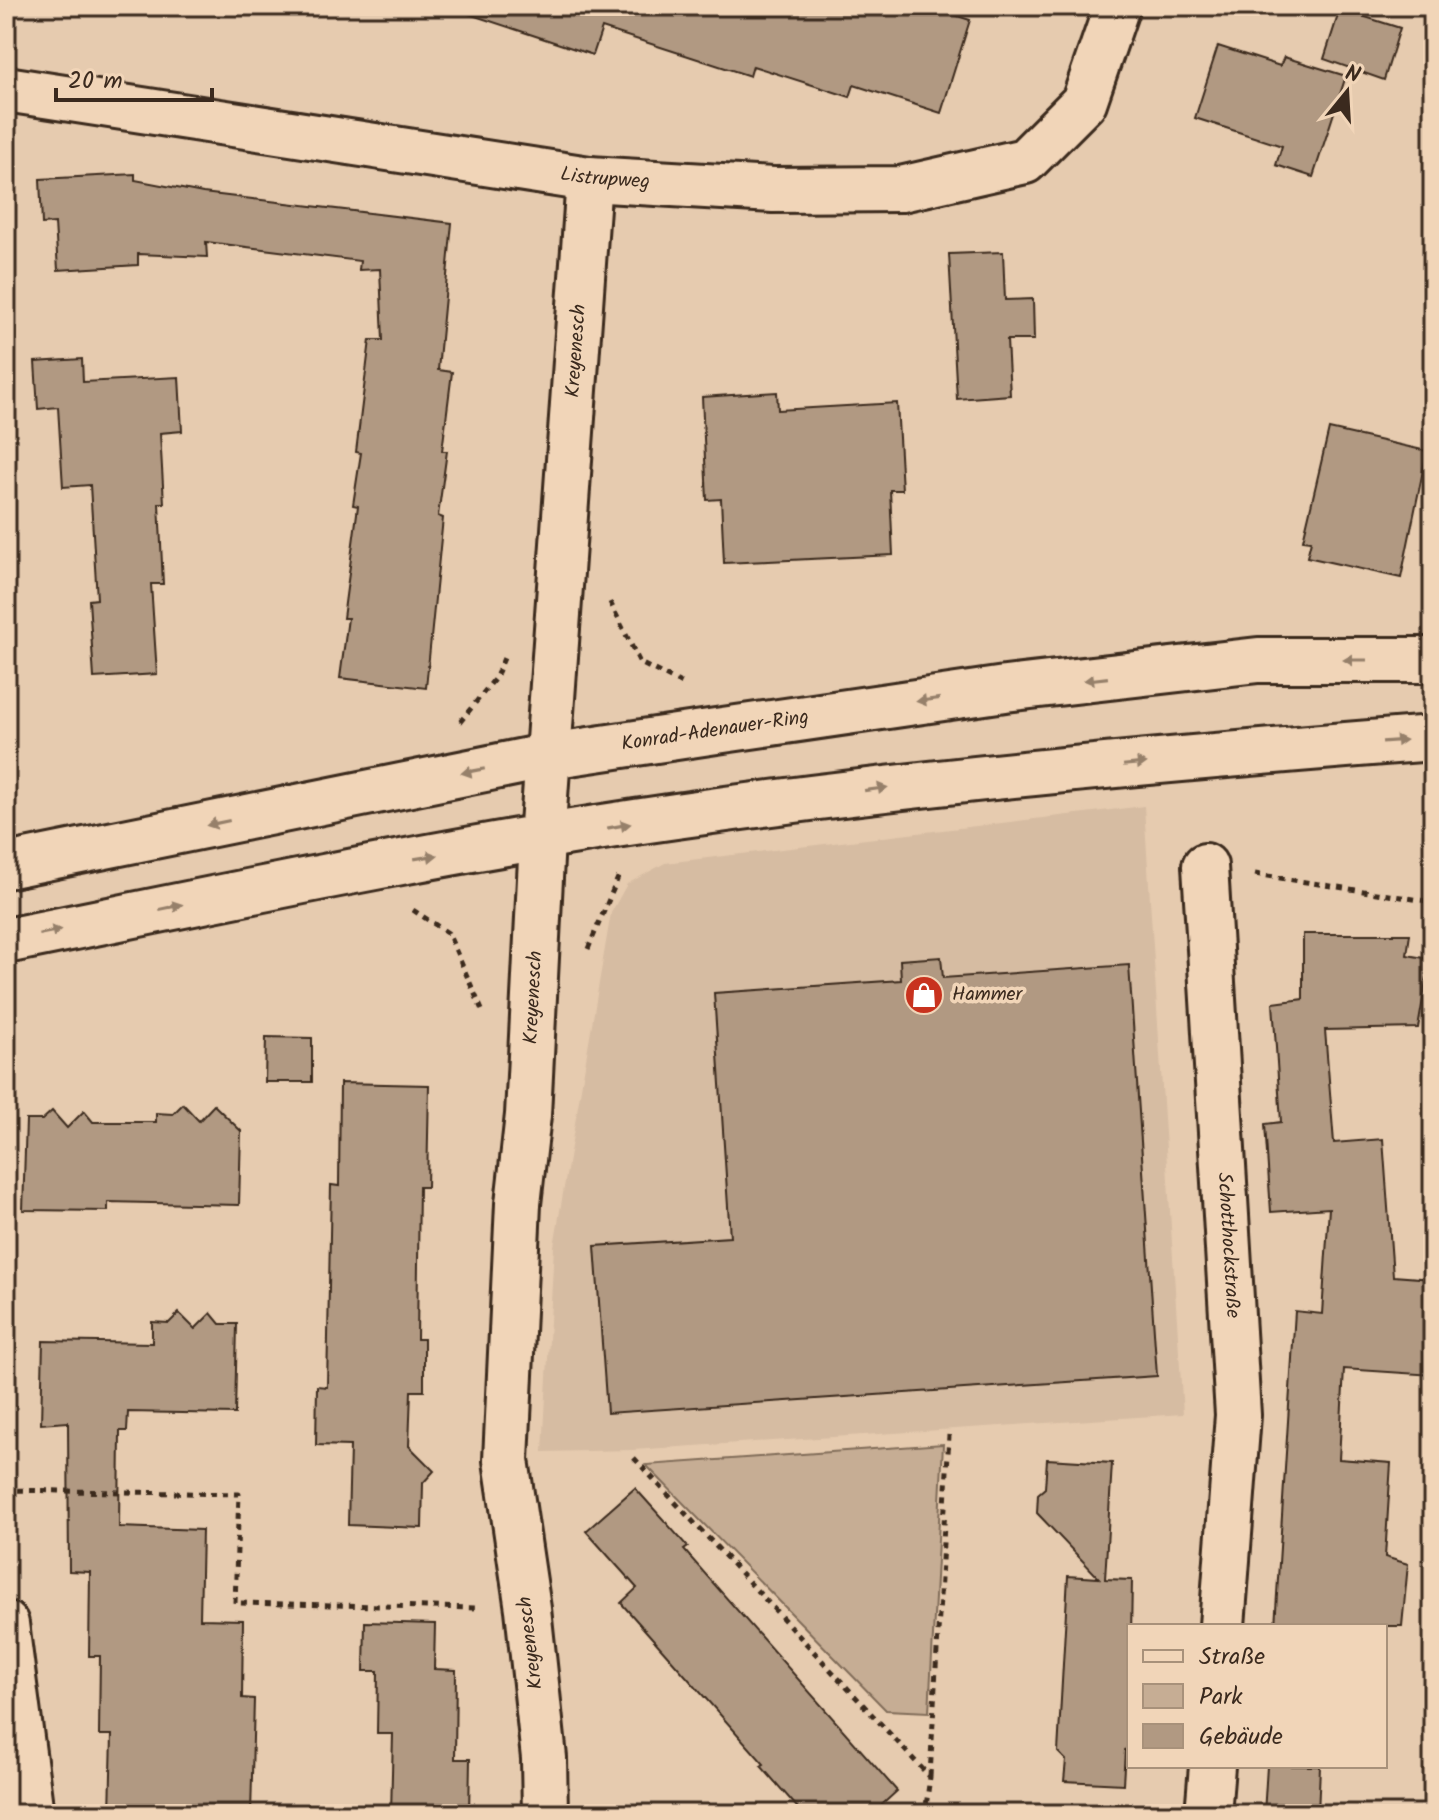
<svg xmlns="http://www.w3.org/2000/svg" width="1439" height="1820" font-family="Kalam,sans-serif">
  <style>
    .built { fill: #d6bca2 }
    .green { fill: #c6ad94; stroke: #806c59; stroke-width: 2 }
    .building { fill: #b19982; stroke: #3b2a1e; stroke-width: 2 }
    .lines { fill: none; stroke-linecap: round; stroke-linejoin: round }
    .minor-casing { stroke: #3b2a1e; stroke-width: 50 }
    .major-casing { stroke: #3b2a1e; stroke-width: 50 }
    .path { stroke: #3b2a1e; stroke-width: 5; stroke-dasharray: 6 6; stroke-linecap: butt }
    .minor { stroke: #f1d5b8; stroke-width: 44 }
    .major { stroke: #f1d5b8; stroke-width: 44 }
    .oneway { fill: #96806b }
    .labels { text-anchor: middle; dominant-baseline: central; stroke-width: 7; stroke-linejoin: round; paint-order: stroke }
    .street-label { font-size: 20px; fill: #3b2a1e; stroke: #f1d5b8 }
    .poi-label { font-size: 20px; fill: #3b2a1e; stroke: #f1d5b8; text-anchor: start }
  </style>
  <rect width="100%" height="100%" fill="#e6cbaf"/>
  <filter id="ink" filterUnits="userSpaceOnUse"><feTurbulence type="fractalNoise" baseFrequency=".0125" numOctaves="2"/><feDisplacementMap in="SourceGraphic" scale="16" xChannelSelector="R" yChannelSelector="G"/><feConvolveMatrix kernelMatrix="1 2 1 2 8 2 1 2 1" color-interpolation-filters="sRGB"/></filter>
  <g filter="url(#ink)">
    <!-- built -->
    <path class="built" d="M1144,806l39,608 -550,36 -90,2 11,-206 57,-333 16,-29 38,-21z"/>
    <!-- green -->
    <path class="green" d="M943,1444l-14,268 -43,-2 -240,-245z"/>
    <!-- building -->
    <g class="building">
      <path d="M470,6h456l44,14 -29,93 -87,-28 -4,12 -97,-31 -3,10 -148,-48 -9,27 -124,-41z"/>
      <path d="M1340,9l60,19 -16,52 -60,-21z"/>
      <path d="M1218,46l62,20 4,-9 62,19 -33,101 -37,-12 6,-19 -87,-28z"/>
      <path d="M135,174v6l68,13 249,30 -14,147 14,2 -10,79h5l-9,65 5,2 -17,170 -86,-10 8,-60h-5l15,-112 -5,-1 8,-52 -5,-1 14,-112h13l-3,-71 -21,1 1,-9 -154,-19 1,15 -69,-3v11l-80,5 -3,-47 -13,1 -2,-45z"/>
      <path d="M1003,252l2,48 28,-1 1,41h-27l3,55 -53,4 -8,-145z"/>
      <path d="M82,359l1,23 96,-5 3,54 -22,2 4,70h-5l4,81h-12l6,90 -63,4 -5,-78 8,-1 -7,-114 -27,2 -5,-80 -20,2 -3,-47z"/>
      <path d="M777,392l1,18 119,-7 5,87h-12l3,65 -169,8 -3,-64 -14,1 -5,-103z"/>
      <path d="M1329,429l98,22 -26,127 -94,-21 4,-16 -8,-1z"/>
      <path d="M1303,934h107l-3,21 23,4 -12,69 -93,2 9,113 49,-4 10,137 40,3v96l-89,-6 -5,90 52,4 -6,94 23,7 -6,62h-127l20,-315 27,3 7,-106 -58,4 -6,-88 16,-2 -8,-119 30,-4z"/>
      <path d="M941,957l2,21 186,-13 28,411 -550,37 -12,-167 135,-9 -16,-244 187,-13 -1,-20z"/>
      <path d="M266,1037l46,1v44h-47z"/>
      <path d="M340,1083l89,2 -2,102h-8l-2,152h7v52h-13l-2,55 25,25 -11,12 -1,45 -74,-3 2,-79 -34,-1 1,-59 10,1 4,-202 8,1z"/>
      <path d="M183,1104l16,17 15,-16 27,26 -2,74 -131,-3v9l-85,-1 3,-90h16l10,-9 15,17 17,-17 9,11h63v-9l17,1z"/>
      <path d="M179,1313l16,16 16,-16 9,11h17l-2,90 -107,-2 -1,19h-7l-1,96 83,3 -2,89 43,1 -1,78 12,1 -3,115 -141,-1 2,-78h-13l1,-79h-11l1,-84 -21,-1 -1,-149 -27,2 2,-83 109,2v-21l17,1z"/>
      <path d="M1047,1459l65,4 -7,116 27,1 -3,166 -4,4 -2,34 -59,-3 2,-21 -8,-8 10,-176 31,2 -62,-65 1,-19 7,-6z"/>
      <path d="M635,1488l53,59 -4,3 213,241 -25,23h-69l-42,-48 3,-2 -143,-161 16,-15 -51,-57z"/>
      <path d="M365,1622l70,2 -1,45 22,1 -1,89h15l-1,55h-78l2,-80h-16l1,-63h-14z"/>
      <path d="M1267,1766h53l-2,48h-54z"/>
    </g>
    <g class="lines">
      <!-- minor casing -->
      <g class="minor-casing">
        <g id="minor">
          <path id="s1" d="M6,89l583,90 184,11 128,-1 124,-28 59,-59 33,-96"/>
          <path id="s2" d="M1205,866l33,549 -16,211"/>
          <path d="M6,1624l25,190"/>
          <path id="s3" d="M545,1814l-1,-56 -16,-149 -22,-149 12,-256 10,-89 14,-276 47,-660"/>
          <path d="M1208,1814l4,-48"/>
        </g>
      </g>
      <!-- major casing -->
      <g class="major-casing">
        <g id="major">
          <path id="s4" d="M6,866l543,-110 174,-26 282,-41 253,-29h175"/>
          <path d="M6,941c223,-45 445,-93 670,-125 251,-36 504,-58 757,-78"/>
        </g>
      </g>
      <!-- path -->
      <g class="path">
        <path d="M610,602l30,61 45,22"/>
        <path d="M460,722l36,-45 8,-19"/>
        <path d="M1255,874l178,28"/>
        <path d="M413,910l35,23 34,77"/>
        <path d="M588,949l32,-76"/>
        <path d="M634,1458l296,319 -5,37"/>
        <path d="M6,1490l233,4 -4,109 244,5"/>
        <path d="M930,1776l19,-341"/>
      </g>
      <!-- minor -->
      <use href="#minor" class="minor"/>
      <!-- major -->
      <use href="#major" class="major"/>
    </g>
    <!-- one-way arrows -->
    <defs><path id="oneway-solid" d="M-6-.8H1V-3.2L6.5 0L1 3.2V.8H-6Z" transform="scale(2)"/></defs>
    <g class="oneway">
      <use href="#oneway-solid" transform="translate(1355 660) rotate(180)"/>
      <use href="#oneway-solid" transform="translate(1096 679) rotate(173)"/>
      <use href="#oneway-solid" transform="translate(928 700) rotate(172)"/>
      <use href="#oneway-solid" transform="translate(1394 741) rotate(-4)"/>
      <use href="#oneway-solid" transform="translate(1135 764) rotate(-6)"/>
      <use href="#oneway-solid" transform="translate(473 771) rotate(169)"/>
      <use href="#oneway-solid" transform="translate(876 789) rotate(-8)"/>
      <use href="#oneway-solid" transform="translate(218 823) rotate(168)"/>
      <use href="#oneway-solid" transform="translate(619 826) rotate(-10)"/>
      <use href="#oneway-solid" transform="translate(426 857) rotate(-9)"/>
      <use href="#oneway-solid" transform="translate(171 907) rotate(-12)"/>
      <use href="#oneway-solid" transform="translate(50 932) rotate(-12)"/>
    </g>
  </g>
  <!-- icons -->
  <defs>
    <g id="shop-disc" transform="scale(2)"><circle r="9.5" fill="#c8321e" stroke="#f1d5b8"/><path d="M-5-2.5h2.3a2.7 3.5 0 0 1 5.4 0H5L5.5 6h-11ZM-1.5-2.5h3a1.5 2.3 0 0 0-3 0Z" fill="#fff"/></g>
  </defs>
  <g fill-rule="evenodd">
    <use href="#shop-disc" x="924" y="995"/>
  </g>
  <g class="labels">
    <!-- street labels -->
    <g class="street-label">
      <text stroke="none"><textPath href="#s1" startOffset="606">Listrupweg</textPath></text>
      <text stroke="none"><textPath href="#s3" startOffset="1468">Kreyenesch</textPath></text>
      <text stroke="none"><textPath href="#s4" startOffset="722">Konrad-Adenauer-Ring</textPath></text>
      <text stroke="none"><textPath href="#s3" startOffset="820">Kreyenesch</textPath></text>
      <text stroke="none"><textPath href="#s2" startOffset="380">Schotthockstraße</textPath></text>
      <text transform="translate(531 1643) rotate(-97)">Kreyenesch</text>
    </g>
    <!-- poi labels -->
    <g class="poi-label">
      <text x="952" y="995">Hammer</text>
    </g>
  </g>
  <!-- margin -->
  <rect width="1439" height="1820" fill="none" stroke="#f1d5b8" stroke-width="32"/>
  <rect x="16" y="16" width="1407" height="1788" fill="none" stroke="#3b2a1e" stroke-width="3" filter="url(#ink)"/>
  <!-- legend -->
  <rect x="1127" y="1624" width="260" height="144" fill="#f1d5b8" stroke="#a8917a" stroke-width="2"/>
  <rect x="1143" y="1650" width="40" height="12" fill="#f1d5b8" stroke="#a8917a" stroke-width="2"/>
  <text x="1199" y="1664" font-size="24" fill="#3b2a1e">Straße</text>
  <rect x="1143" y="1684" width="40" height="24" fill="#c6ad94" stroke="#a8917a" stroke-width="2"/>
  <text x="1199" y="1704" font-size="24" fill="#3b2a1e">Park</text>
  <rect x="1143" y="1724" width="40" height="24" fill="#b19982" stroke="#a8917a" stroke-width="2"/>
  <text x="1199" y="1744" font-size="24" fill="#3b2a1e">Gebäude</text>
  <!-- north arrow -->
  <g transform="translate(1347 92) rotate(18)" stroke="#f1d5b8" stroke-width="6" paint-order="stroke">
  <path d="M0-6L14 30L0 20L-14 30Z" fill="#3b2a1e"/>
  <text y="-12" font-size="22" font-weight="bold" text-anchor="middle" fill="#3b2a1e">N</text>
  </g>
  <!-- scale -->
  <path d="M56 88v12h156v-12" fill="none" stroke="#3b2a1e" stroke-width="4"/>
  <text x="68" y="88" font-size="24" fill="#3b2a1e" stroke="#f1d5b8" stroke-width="6" paint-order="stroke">20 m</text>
</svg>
